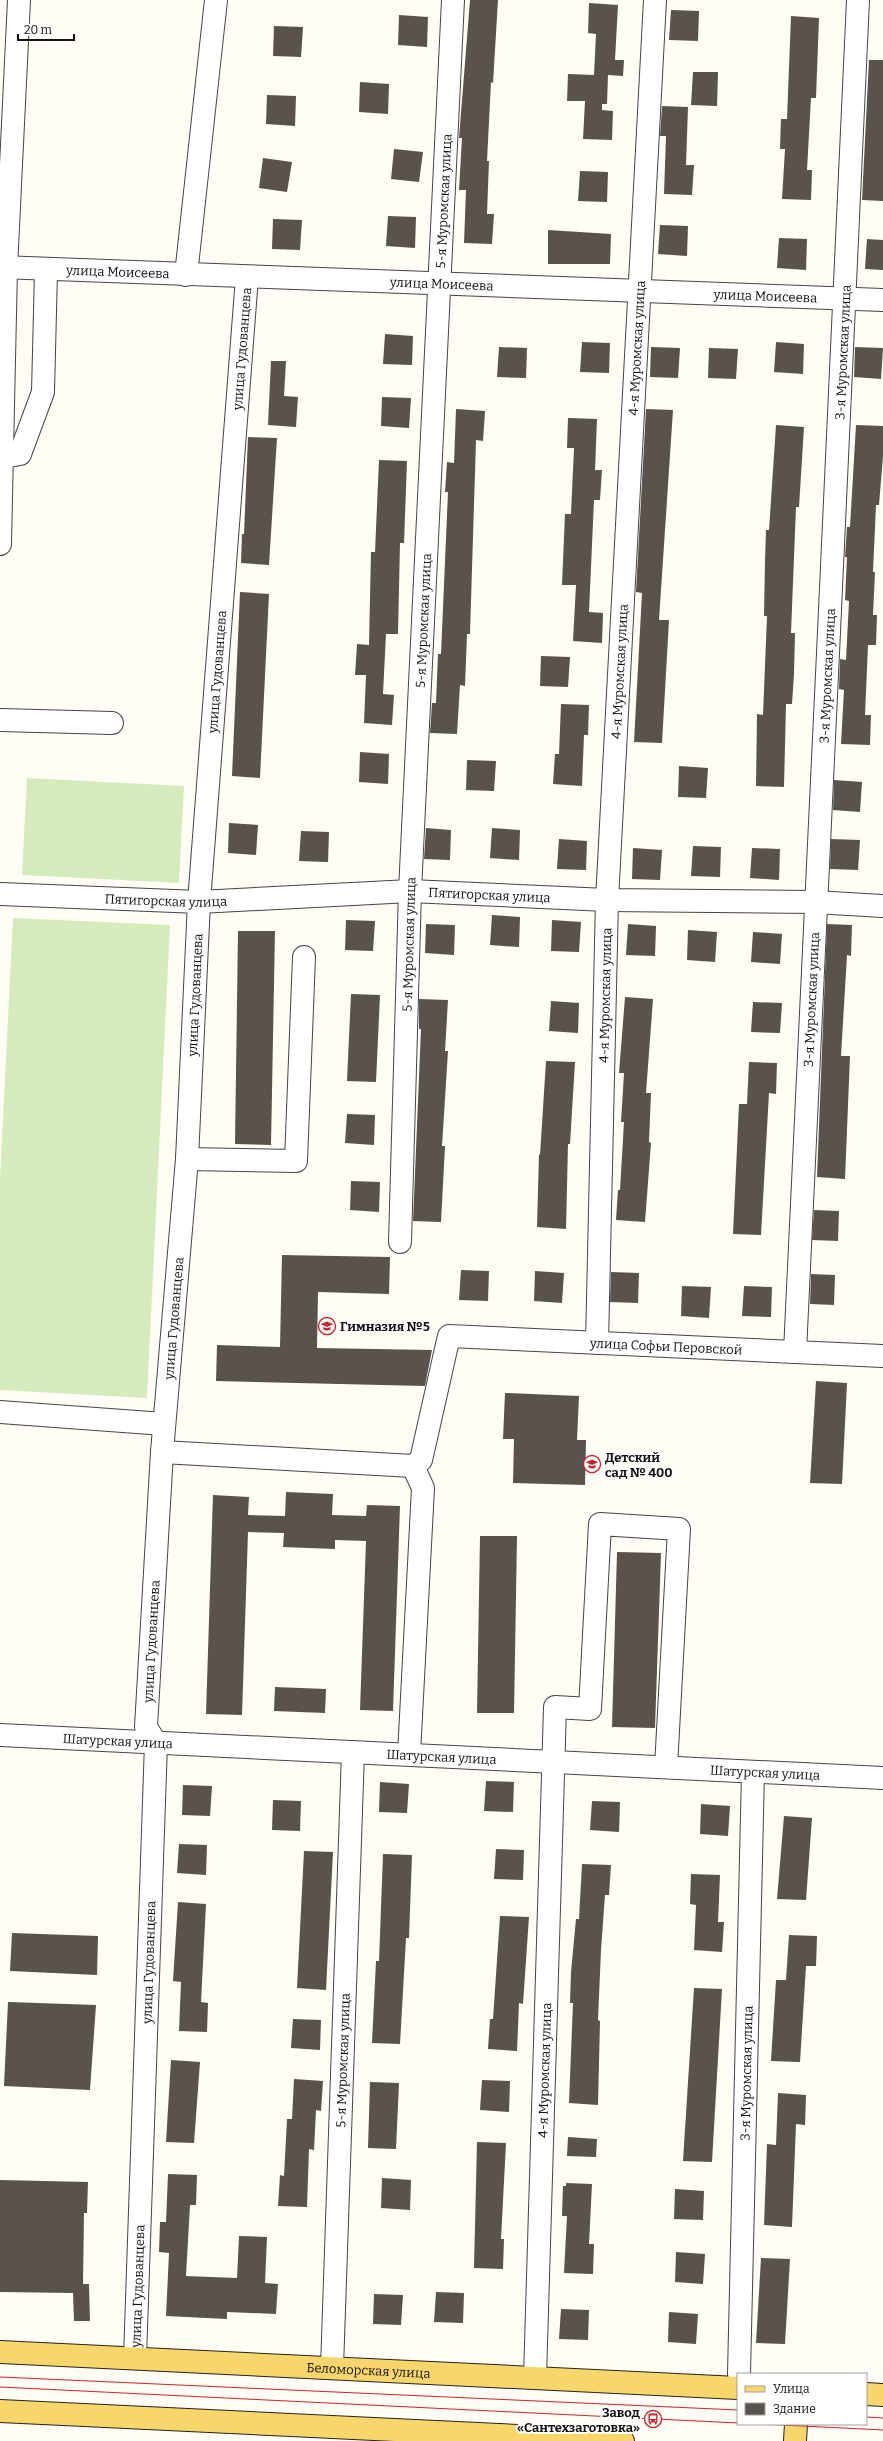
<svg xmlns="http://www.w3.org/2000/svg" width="883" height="2441" font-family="Bitter,serif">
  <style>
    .grass { fill: #d5ebbd }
    .building { fill: #5a524d }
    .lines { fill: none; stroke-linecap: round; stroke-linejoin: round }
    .minor-casing { stroke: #444; stroke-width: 24 }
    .major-casing { stroke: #222; stroke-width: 24 }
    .minor { stroke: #fff; stroke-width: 22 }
    .major { stroke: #f9d66b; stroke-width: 22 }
    .tram { stroke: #c4262e; stroke-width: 1 }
    .labels { text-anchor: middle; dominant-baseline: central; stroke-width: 4; stroke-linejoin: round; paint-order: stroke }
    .street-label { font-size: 13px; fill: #111; stroke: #fff }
    .poi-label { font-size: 13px; font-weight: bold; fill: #111; stroke: #fff; text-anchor: start }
  </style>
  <rect width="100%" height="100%" fill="#fffdf5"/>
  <!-- grass -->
  <g class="grass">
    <path d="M27,778l157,8 -5,97 -157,-8z"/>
    <path d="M13,918l157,7 -23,473 -147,-8v-211z"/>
  </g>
  <!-- building -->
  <g class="building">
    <path d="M470,0h28l-5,83 -2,-1 -4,79h2l-2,53h7l-2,30 -28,-1 2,-53h-7l3,-52h-3z"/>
    <path d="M589,3l29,2 -3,55h9l-1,16 -15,-1 -1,29h-5v6l11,1 -1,29 -29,-1 2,-38h-18l1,-27 26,1 2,-41 -8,-1z"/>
    <path d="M671,10l28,1 -1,30 -29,-1z"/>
    <path d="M399,15l29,2 -1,30 -29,-2z"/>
    <path d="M791,16l28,2 -3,80h-5l-4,72h5l-1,30 -29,-1 3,-50h-5l1,-30h6z"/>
    <path d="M274,26l29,1 -2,30 -28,-1z"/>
    <path d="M869,60h14v141l-21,-1z"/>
    <path d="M693,72h25l-1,34 -26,-1z"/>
    <path d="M360,82l29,2 -1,30 -29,-2z"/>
    <path d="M267,95l29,1 -1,30 -29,-2z"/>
    <path d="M662,106l26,1 -2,58h8l-2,30 -28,-1 2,-58h-6z"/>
    <path d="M394,149l29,3 -4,30 -28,-3z"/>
    <path d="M263,158l29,4 -5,30 -28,-4z"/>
    <path d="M580,171l28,1 -1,30 -29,-1z"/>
    <path d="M388,216l28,1 -1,31 -29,-2z"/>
    <path d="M273,219l29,1 -2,30 -28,-1z"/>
    <path d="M660,225l28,1 -1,30 -29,-2z"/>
    <path d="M548,230l63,4 -1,30h-62z"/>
    <path d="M779,238l28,1 -1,31 -29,-2z"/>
    <path d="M867,239l16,1v30l-18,-1z"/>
    <path d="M385,334l28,2 -1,29 -29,-1z"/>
    <path d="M582,342l28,1 -1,30 -29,-1z"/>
    <path d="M776,342l28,2 -1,30 -29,-2z"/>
    <path d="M499,347l28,1 -1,30 -29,-1z"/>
    <path d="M651,347l29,1 -2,30 -28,-1z"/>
    <path d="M855,347l28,1 -2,31 -27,-2z"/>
    <path d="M709,348l29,1 -2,30 -28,-1z"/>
    <path d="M271,361h15l-2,35 14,1 -2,30 -28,-2z"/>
    <path d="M382,397l29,1 -2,30 -28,-2z"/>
    <path d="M456,409l29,2 -2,30 -7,-1 -6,194h-3l-2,52 -5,-1 -3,49 -27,-1 2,-30h4l2,-49h3l7,-162h-3l2,-30 7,1z"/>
    <path d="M646,409l27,1 -14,210h10l-7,123 -28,-1 8,-149 -6,-1z"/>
    <path d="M568,418l29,1 -2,51h7l-2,30h-6l-5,112 14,1 -1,30 -29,-2 3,-56h-14l3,-71h6l3,-66h-7z"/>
    <path d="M776,425l28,2 -5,80h-3l-5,126h4l-1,41 -2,30h-6l-2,83 -28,-1 1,-72 6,1 4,-99h-3l1,-56 1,-30h3z"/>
    <path d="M856,425l27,1v30l-4,49h-3l-3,67h2l-2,43h4l-1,30h-8l-3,70h6l-1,30 -29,-1 3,-54 -5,-1 1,-30 6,1 3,-59 -4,-1 2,-43h-2l2,-30h3z"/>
    <path d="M248,437l29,1 -8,127 -28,-2 1,-29h2z"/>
    <path d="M379,460l28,1 -3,82h-4l-2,91h-12l-3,60 11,1 -2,30 -28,-2 2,-48h-11l2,-31 12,1 2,-93h4z"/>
    <path d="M240,592l29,2 -9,184 -28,-2z"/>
    <path d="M541,656l29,1 -2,30 -28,-1z"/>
    <path d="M561,704l28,1 -1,30h-4l-2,51 -29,-2 2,-30h4z"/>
    <path d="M360,752l29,2 -1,30 -29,-2z"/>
    <path d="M467,760l29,1 -2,30 -28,-1z"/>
    <path d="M679,766l29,2 -2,30 -28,-1z"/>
    <path d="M834,780l28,2 -2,30 -27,-2z"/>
    <path d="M229,823l29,2 -2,30 -28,-2z"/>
    <path d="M426,828l25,2 -1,30 -26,-1z"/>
    <path d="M492,828l28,2 -1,30 -29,-2z"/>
    <path d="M301,831l28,1 -1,30 -29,-1z"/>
    <path d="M559,839l28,2 -1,29 -29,-1z"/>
    <path d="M831,839l29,1 -2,30 -28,-1z"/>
    <path d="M693,846l28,1 -1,30 -29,-1z"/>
    <path d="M633,848l29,2 -2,30 -28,-1z"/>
    <path d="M752,848l28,1 -1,31 -29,-2z"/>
    <path d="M492,915l28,2 -1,30 -29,-2z"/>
    <path d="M346,920l29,1 -2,30 -28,-1z"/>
    <path d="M552,920l29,2 -2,30 -28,-1z"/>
    <path d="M426,924l29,1 -1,30 -29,-2z"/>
    <path d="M628,924l28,2 -1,30 -29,-1z"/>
    <path d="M827,924l25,1 -1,31 -4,-1 -6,101h9l-5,123 -28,-2z"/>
    <path d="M688,930l29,2 -2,30 -28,-2z"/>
    <path d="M238,931h37l-4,214 -36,-1z"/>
    <path d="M753,932l29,2 -2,30 -29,-2z"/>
    <path d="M351,994l29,1 -4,87 -29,-1z"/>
    <path d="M625,997l28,2 -7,94h5l-2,49 2,1 -6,79 -29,-2 2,-30h2l4,-68h-3l3,-49h-5z"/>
    <path d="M419,999l29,1 -3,51h3l-6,95h3l-4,76 -28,-1 8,-192h-2z"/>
    <path d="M551,1001l28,2 -1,30 -29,-2z"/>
    <path d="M753,1002l29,1 -2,30 -29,-1z"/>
    <path d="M546,1061l29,1 -5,82h-2l-2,85 -29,-2 2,-73 1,1z"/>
    <path d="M749,1062l28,1 -1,31 -7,-1 -8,142 -28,-1 6,-130h8z"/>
    <path d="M347,1114l28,1 -1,30 -29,-2z"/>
    <path d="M351,1181l29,1 -1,30 -29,-2z"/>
    <path d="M814,1210l25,1 -1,30 -26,-1z"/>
    <path d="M282,1255l108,2 -1,37 -71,-2 -1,56 115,2 -7,36 -209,-5 1,-36 63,2z"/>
    <path d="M461,1270l28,1 -1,30 -29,-1z"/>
    <path d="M535,1271l29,2 -2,30 -28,-2z"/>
    <path d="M611,1272l28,1 -1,30 -28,-1z"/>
    <path d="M811,1274l24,1 -1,30 -24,-1z"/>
    <path d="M682,1286l29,1 -2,31 -28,-2z"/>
    <path d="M744,1286l28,1 -1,30 -29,-1z"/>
    <path d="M816,1381l31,2 -5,101 -32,-1z"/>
    <path d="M505,1393l74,3 -2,44h9l-1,45 -72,-2 1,-44h-11z"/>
    <path d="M286,1492l47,2 -1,21 34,1 1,-11 33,1 -7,205 -33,-1 6,-169 -31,-1v9l-52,-2 1,-14 -36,-1 -6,183 -36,-1 7,-219 36,2 -1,18 37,1z"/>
    <path d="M480,1536h37l-3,177h-37z"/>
    <path d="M617,1552l44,1 -6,175 -43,-1z"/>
    <path d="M275,1687l51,2 -1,24 -51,-2z"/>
    <path d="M486,1781l28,1 -1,30 -29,-1z"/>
    <path d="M380,1782l29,2 -2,29 -28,-1z"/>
    <path d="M183,1785l29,1 -2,30 -28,-1z"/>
    <path d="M273,1800l28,1 -1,30 -28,-1z"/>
    <path d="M592,1801l28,1 -1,30 -29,-2z"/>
    <path d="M701,1804l29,2 -2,30 -28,-2z"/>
    <path d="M784,1816l28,2 -6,82 -29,-1z"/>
    <path d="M179,1844l28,1 -1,30 -29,-2z"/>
    <path d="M496,1849l28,1 -1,30 -29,-1z"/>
    <path d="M304,1851l29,1 -7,138 -29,-2z"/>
    <path d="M383,1854l29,1 -3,83h-3l-6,106 -28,-1 4,-82h3z"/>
    <path d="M582,1864l29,1 -2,30h-4l-4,55 -3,70 2,1 -2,84 -29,-2 4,-100h-3l1,-31 5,-53h3z"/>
    <path d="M691,1874l29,1 -2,47h6l-2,30 -28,-2 2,-45 -6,-1z"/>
    <path d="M178,1902l28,2 -5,98 7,1 -1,29 -28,-1 2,-49 -8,-1z"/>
    <path d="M500,1916l29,1 -6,87 -4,-1 -2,48 -29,-2 2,-30h3z"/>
    <path d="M12,1933l86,3 -1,39 -87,-4z"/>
    <path d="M789,1935l28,1 -1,30h-10l-6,96 -29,-1 5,-81h10z"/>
    <path d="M694,1988l28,1 -10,173 -29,-1z"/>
    <path d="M8,2002l88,3 -6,85 -86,-4z"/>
    <path d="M293,2019l28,1 -1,30 -29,-2z"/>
    <path d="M171,2060l29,2 -6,81 -28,-1z"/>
    <path d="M294,2079l29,2 -2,30 -5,-1 -2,40 -5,-1 -2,58 -29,-1 2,-31 4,1 3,-57h5z"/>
    <path d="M482,2080l28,1 -1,31 -29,-2z"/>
    <path d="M370,2082l29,1 -3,66 -28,-1z"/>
    <path d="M778,2093l28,2 -1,30 -9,-1 -4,103 -28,-2 3,-81 9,1z"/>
    <path d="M568,2137l29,2 -1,18 -29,-1z"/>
    <path d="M477,2142l29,1 -5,96h3l-1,30 -29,-1z"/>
    <path d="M168,2174l29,1 -1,30h-6l-4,71 51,2 2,-42 28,1 -2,46 13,1 -2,30 -49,-2v7l-61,-3 3,-63 -10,-1 1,-30h6z"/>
    <path d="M382,2178l29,2 -1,30 -29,-2z"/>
    <path d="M0,2180l88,2 -1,31h-3l-1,71h6l1,37h-16l-1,-28 -73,-1z"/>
    <path d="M566,2183l26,1 -3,60h5l-1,30 -29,-1 3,-57h-5l1,-30h3z"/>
    <path d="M675,2189l29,2 -1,29 -29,-1z"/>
    <path d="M676,2252l29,2 -2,30 -28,-2z"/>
    <path d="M761,2258l29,1 -5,85 -29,-1z"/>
    <path d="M436,2292l28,1 -1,30 -29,-1z"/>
    <path d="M374,2294l29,1 -2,30 -28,-1z"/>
    <path d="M561,2309l28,1 -1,30 -29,-1z"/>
    <path d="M669,2312l29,2 -2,30 -28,-2z"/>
  </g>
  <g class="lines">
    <!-- minor casing -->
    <g class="minor-casing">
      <g id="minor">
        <path id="s1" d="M0,267l883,33"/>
        <path d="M186,275l30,-275"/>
        <path d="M3,457l17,-3 23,-62 3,-121"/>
        <path d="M0,544l6,-276 13,-268"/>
        <path d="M0,720l112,3"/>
        <path id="s2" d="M0,894l199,8 211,-11 197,9 207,2 69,4"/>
        <path d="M187,1159l109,2 8,-204"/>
        <path id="s3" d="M400,1242l10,-351 43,-891"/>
        <path id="s4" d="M597,1343l10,-443 48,-900"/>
        <path id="s5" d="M795,1352c19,-451 45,-901 63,-1352"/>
        <path d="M0,1412l164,12"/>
        <path d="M162,1452l251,14"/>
        <path id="s6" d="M0,1735l883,43"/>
        <path id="s7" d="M409,1754l14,-266 -10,-22 8,-6 28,-124 434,20"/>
        <path id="s8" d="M135,2358l21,-615 -10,-16 16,-275 25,-293 12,-257 48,-625"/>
        <path id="s9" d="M332,2368l21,-616"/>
        <path id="s10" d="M739,2374l14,-602"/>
        <path id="s11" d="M535,2378l20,-671 35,2 10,-185 79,5 -13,238"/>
      </g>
    </g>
    <!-- major casing -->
    <g class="major-casing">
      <g id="major">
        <path id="s12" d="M0,2352l738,36"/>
        <path d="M866,2394l17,1"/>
        <path d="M0,2411l623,30"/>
        <path d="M795,2441l1,-17"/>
      </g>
    </g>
    <!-- minor -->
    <use href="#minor" class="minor"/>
    <!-- major -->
    <use href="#major" class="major"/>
    <!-- tram -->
    <g class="tram">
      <path d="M0,2377l738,33"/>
      <path d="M0,2387l738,36"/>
      <path d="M866,2417l17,1"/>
      <path d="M762,2424l121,6"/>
    </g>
  </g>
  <!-- icons -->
  <defs>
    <g id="school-ring" transform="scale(0.9)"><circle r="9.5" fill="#fff" stroke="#c4262e" stroke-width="1.5"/><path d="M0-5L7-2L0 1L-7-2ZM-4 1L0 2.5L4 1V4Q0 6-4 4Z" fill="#c4262e"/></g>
    <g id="bus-ring" transform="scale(0.9)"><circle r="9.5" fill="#fff" stroke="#c4262e" stroke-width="1.5"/><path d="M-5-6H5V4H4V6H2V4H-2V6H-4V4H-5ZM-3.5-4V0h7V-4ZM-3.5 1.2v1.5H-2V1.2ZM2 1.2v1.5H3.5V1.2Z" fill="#c4262e"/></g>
  </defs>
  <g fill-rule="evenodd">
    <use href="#school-ring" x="327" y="1326"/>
    <use href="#school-ring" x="592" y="1464"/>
    <use href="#bus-ring" x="653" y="2419"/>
  </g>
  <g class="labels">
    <!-- street labels -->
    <g class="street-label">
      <text stroke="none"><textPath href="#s3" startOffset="1042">5-я Муромская улица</textPath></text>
      <text stroke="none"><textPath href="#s1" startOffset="118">улица Моисеева</textPath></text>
      <text stroke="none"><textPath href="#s1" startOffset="442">улица Моисеева</textPath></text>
      <text stroke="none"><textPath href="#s1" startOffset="766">улица Моисеева</textPath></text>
      <text stroke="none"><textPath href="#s4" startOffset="996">4-я Муромская улица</textPath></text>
      <text stroke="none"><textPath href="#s8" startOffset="2016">улица Гудованцева</textPath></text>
      <text stroke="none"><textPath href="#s5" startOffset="1001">3-я Муромская улица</textPath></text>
      <text stroke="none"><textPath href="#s3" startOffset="622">5-я Муромская улица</textPath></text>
      <text stroke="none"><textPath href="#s4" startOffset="672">4-я Муромская улица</textPath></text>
      <text stroke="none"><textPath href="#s8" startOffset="1692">улица Гудованцева</textPath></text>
      <text stroke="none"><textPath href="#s5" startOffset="677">3-я Муромская улица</textPath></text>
      <text stroke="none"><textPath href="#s2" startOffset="490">Пятигорская улица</textPath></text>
      <text stroke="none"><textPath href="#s2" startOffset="166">Пятигорская улица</textPath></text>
      <text stroke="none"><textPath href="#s3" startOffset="298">5-я Муромская улица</textPath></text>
      <text stroke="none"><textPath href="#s8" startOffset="1368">улица Гудованцева</textPath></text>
      <text stroke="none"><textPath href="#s4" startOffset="348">4-я Муромская улица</textPath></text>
      <text stroke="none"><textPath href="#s5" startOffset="353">3-я Муромская улица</textPath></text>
      <text stroke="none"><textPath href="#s8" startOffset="1044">улица Гудованцева</textPath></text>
      <text stroke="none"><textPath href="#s7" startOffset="645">улица Софьи Перовской</textPath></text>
      <text stroke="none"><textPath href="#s8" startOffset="720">улица Гудованцева</textPath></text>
      <text stroke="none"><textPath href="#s6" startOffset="118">Шатурская улица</textPath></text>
      <text stroke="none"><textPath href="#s6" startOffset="442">Шатурская улица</textPath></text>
      <text stroke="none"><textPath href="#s6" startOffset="766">Шатурская улица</textPath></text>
      <text stroke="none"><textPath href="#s8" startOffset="396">улица Гудованцева</textPath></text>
      <text stroke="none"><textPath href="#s9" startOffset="308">5-я Муромская улица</textPath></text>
      <text stroke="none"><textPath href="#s11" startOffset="308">4-я Муромская улица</textPath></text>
      <text stroke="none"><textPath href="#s10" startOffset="301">3-я Муромская улица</textPath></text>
      <text stroke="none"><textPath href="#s8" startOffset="72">улица Гудованцева</textPath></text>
      <text stroke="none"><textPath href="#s12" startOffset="369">Беломорская улица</textPath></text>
    </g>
    <!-- poi labels -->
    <g class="poi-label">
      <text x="340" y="1326">Гимназия №5</text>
      <text x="605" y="1457">Детский<tspan x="605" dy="15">сад № 400</tspan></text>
      <text x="640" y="2412" text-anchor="end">Завод<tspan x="640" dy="15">«Сантехзаготовка»</tspan></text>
    </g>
  </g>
  <!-- legend -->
  <rect x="737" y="2373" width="130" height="52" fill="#ffffff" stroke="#a0a0a0"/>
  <rect x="745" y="2386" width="20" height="6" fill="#f9d66b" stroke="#a0a0a0"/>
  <text x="773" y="2393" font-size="12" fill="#111111">Улица</text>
  <rect x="745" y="2403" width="20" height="12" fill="#5a524d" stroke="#a0a0a0"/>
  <text x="773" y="2413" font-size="12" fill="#111111">Здание</text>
  <!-- scale -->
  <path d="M18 34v6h56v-6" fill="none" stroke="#111111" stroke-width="2"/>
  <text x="24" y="34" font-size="12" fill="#111111" stroke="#ffffff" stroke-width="3" paint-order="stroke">20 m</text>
</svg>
